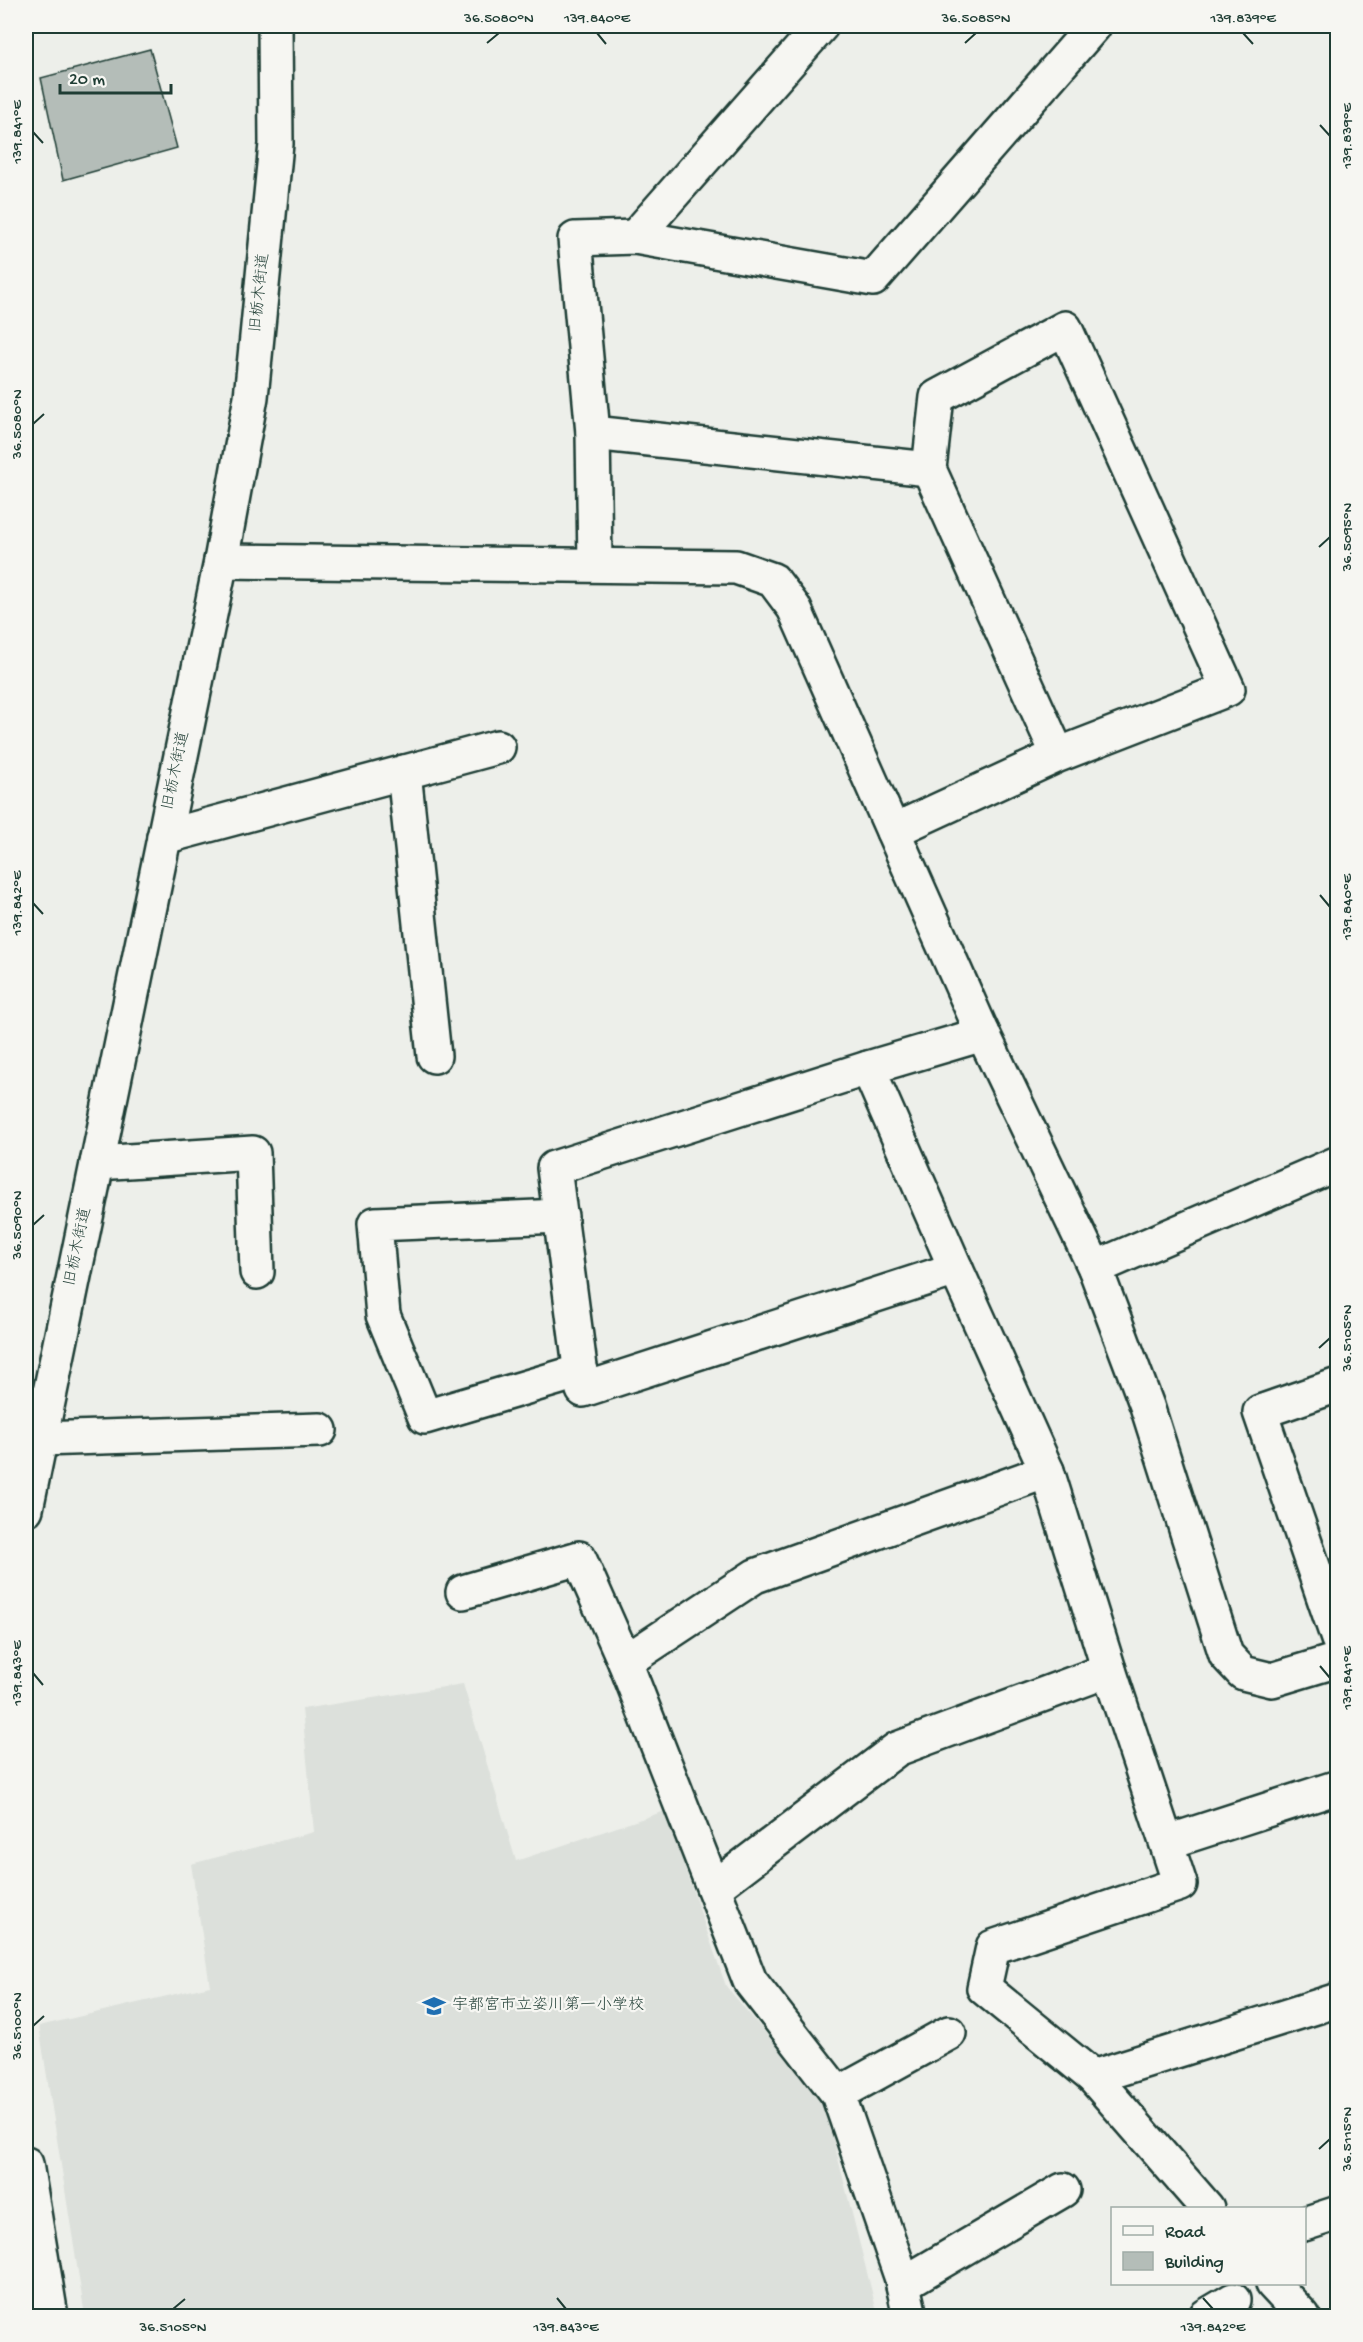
<svg xmlns="http://www.w3.org/2000/svg" width="1363" height="2342" font-family="'Gochi Hand','Klee One',sans-serif">
  <style>
    .built { fill: #dce0db }
    .building { fill: #b4bdb8; stroke: #1f3d34; stroke-width: 1.5 }
    .lines { fill: none; stroke-linecap: round; stroke-linejoin: round }
    .minor-casing { stroke: #1f3d34; stroke-width: 38 }
    .minor { stroke: #f6f6f2; stroke-width: 33 }
    .ticks { fill: none; stroke: #1f3d34; stroke-width: 2 }
    .labels { text-anchor: middle; dominant-baseline: central; stroke-width: 4.5; stroke-linejoin: round; paint-order: stroke }
    .street-label { font-size: 16px; fill: #1f3d34; stroke: #f6f6f2 }
    .poi-label { font-size: 16px; fill: #1f3d34; stroke: #f6f6f2; text-anchor: start }
    .neatline { fill: none; stroke: #1f3d34; stroke-width: 2 }
    .ticks-label { font-size: 15px; text-anchor: middle; fill: #1f3d34 }
  </style>
  <rect width="100%" height="100%" fill="#edefea"/>
  <filter id="ink" filterUnits="userSpaceOnUse"><feTurbulence type="fractalNoise" baseFrequency=".0167" numOctaves="2"/><feDisplacementMap in="SourceGraphic" scale="12" xChannelSelector="R" yChannelSelector="G"/><feConvolveMatrix kernelMatrix="1 2 1 2 8 2 1 2 1" color-interpolation-filters="sRGB"/></filter>
  <g filter="url(#ink)">
    <!-- built -->
    <path class="built" d="M463,1684l53,177 149,-50 61,175 98,117 54,213h-793l-46,-290 171,-40 -19,-122 123,-32 -12,-123z"/>
    <!-- building -->
    <path class="building" d="M150,49l27,99 -114,32 -22,-102z"/>
    <g class="lines">
      <!-- minor casing -->
      <g class="minor-casing">
        <g id="minor">
          <path d="M635,237l186,-211"/>
          <path d="M593,433l336,36"/>
          <path d="M221,561l515,6 37,13 21,28 189,426 112,234 52,138 79,249 17,18 29,7 66,-20"/>
          <path d="M595,564l-2,-131 -18,-194 60,-2 238,42 221,-253"/>
          <path d="M404,772l30,284"/>
          <path d="M893,831l165,-76 170,-66 -163,-361 -128,69 -8,72 129,286"/>
          <path d="M164,837l334,-90"/>
          <path d="M868,1068l88,201 91,202 62,199 71,214 -187,63 -9,41 109,89 114,131"/>
          <path d="M97,1163l156,-10 4,119"/>
          <path d="M561,1216l-186,8 8,91 42,102 156,-46"/>
          <path d="M1095,1268l241,-104 2,4"/>
          <path d="M956,1269l-373,121 -29,-222 314,-100 115,-34"/>
          <path d="M1338,1385l-78,27 78,227"/>
          <path d="M40,1439l280,-9"/>
          <path d="M26,1509l195,-948 30,-164 25,-253 -1,-118"/>
          <path d="M463,1592l116,-34 46,104"/>
          <path d="M1168,1842l170,-55"/>
          <path d="M714,1888l183,-139 212,-79"/>
          <path d="M1093,2077l245,-77"/>
          <path d="M838,2094l111,-61"/>
          <path d="M26,2164l25,152"/>
          <path d="M1304,2224l34,-11"/>
          <path d="M903,2284l160,-94"/>
          <path d="M1273,2284l30,32"/>
          <path d="M910,2316l-9,-40 -63,-182 -88,-113 -125,-319 130,-86 292,-105"/>
          <path d="M1206,2316l27,-16"/>
        </g>
      </g>
      <!-- minor -->
      <use href="#minor" class="minor"/>
    </g>
  </g>
  <!-- ticks -->
  <path class="ticks" d="M597,33l9,11M1243,33l10,11M487,43l12,-10M965,43l11,-10M1320,125l10,11M33,132l10,11M33,424l11,-10M1319,547l11,-10M1320,895l10,12M33,903l10,11M33,1225l11,-10M1319,1348l11,-10M1320,1666l10,12M33,1673l10,12M33,2026l11,-10M1319,2149l11,-10M557,2298l9,11M1203,2298l10,11M173,2309l12,-10"/>
  <!-- icons -->
  <defs>
    <g id="school-bare" transform="scale(1.8)"><path d="M0-5L7-2L0 1L-7-2ZM-4 1L0 2.5L4 1V4Q0 6-4 4Z" fill="#1f6fb2" stroke="#f6f6f2" stroke-width="2.5" paint-order="stroke"/></g>
  </defs>
  <g fill-rule="evenodd">
    <use href="#school-bare" x="434" y="2006"/>
  </g>
  <g class="labels">
    <!-- street labels -->
    <g class="street-label">
      <text transform="translate(261 293) rotate(-84)">旧栃木街道</text>
      <text transform="translate(177 771) rotate(-78)">旧栃木街道</text>
      <text transform="translate(79 1247) rotate(-78)">旧栃木街道</text>
    </g>
    <!-- poi labels -->
    <g class="poi-label">
      <text x="452" y="2006">宇都宮市立姿川第一小学校</text>
    </g>
  </g>
  <!-- margin -->
  <rect width="1363" height="2342" fill="none" stroke="#f6f6f2" stroke-width="66"/>
  <!-- legend -->
  <rect x="1111" y="2207" width="195" height="78" fill="#f6f6f2" stroke="#a0aca6" stroke-width="1.5"/>
  <rect x="1123" y="2226" width="30" height="9" fill="#f6f6f2" stroke="#a0aca6" stroke-width="1.5"/>
  <text x="1165" y="2237" font-size="18" fill="#1f3d34">Road</text>
  <rect x="1123" y="2252" width="30" height="18" fill="#b4bdb8" stroke="#a0aca6" stroke-width="1.5"/>
  <text x="1165" y="2267" font-size="18" fill="#1f3d34">Building</text>
  <!-- scale -->
  <path d="M60 84v9h111v-9" fill="none" stroke="#1f3d34" stroke-width="3"/>
  <text x="69" y="84" font-size="18" fill="#1f3d34" stroke="#f6f6f2" stroke-width="4.5" paint-order="stroke">20 m</text>
  <rect x="33" y="33" width="1297" height="2276" class="neatline"/>
  <g class="ticks-label">
    <text x="499" y="22">36.5080°N</text>
    <text x="597" y="22">139.840°E</text>
    <text x="976" y="22">36.5085°N</text>
    <text x="1243" y="22">139.839°E</text>
    <text transform="translate(16 132) rotate(-90)" y="5">139.841°E</text>
    <text transform="translate(1346 136) rotate(-90)" y="5">139.839°E</text>
    <text transform="translate(16 424) rotate(-90)" y="5">36.5080°N</text>
    <text transform="translate(1346 537) rotate(-90)" y="5">36.5095°N</text>
    <text transform="translate(16 903) rotate(-90)" y="5">139.842°E</text>
    <text transform="translate(1346 907) rotate(-90)" y="5">139.840°E</text>
    <text transform="translate(16 1225) rotate(-90)" y="5">36.5090°N</text>
    <text transform="translate(1346 1338) rotate(-90)" y="5">36.5105°N</text>
    <text transform="translate(16 1673) rotate(-90)" y="5">139.843°E</text>
    <text transform="translate(1346 1678) rotate(-90)" y="5">139.841°E</text>
    <text transform="translate(16 2026) rotate(-90)" y="5">36.5100°N</text>
    <text transform="translate(1346 2139) rotate(-90)" y="5">36.5115°N</text>
    <text x="173" y="2331">36.5105°N</text>
    <text x="566" y="2331">139.843°E</text>
    <text x="1213" y="2331">139.842°E</text>
  </g>
</svg>
